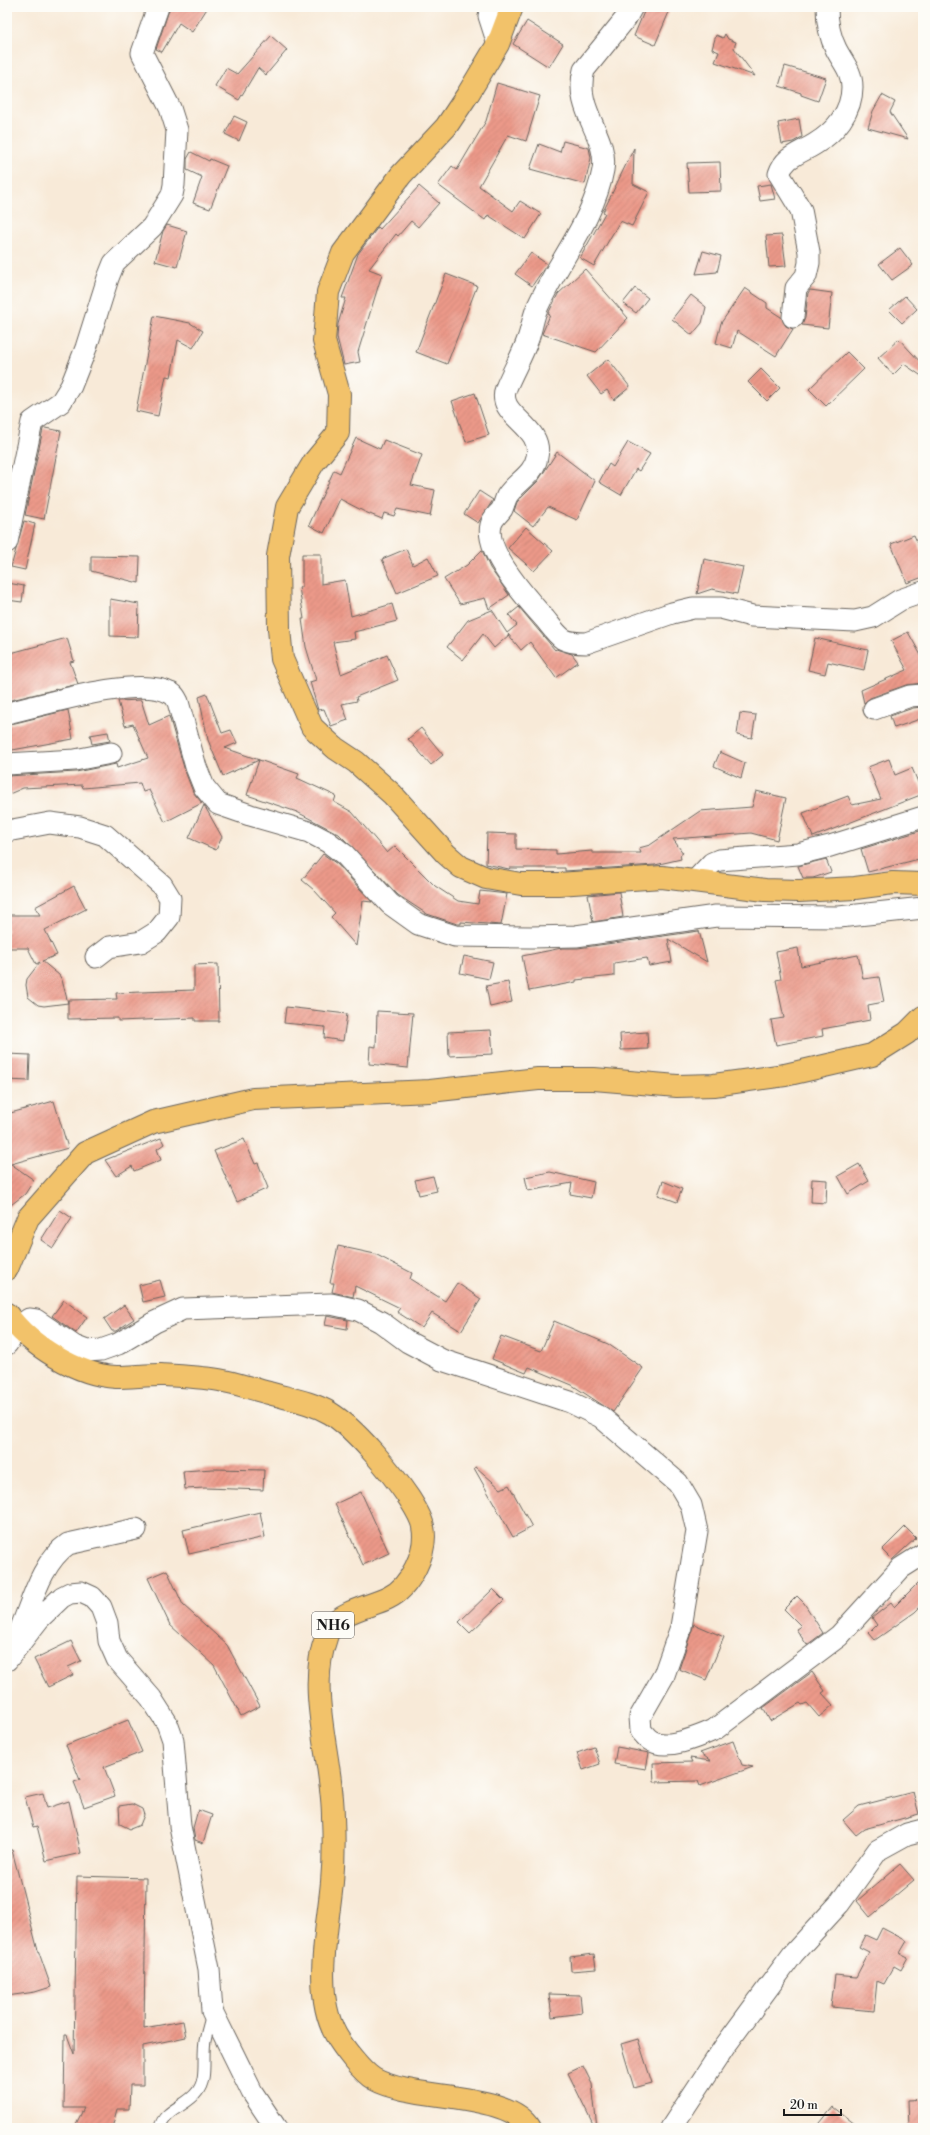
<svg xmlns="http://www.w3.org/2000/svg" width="930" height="2135" font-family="'Libre Bodoni',serif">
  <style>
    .building { fill: url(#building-hatch) }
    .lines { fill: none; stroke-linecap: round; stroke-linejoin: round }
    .lane-casing { stroke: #69645e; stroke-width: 13 }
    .street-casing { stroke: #69645e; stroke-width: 23 }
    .primary-casing { stroke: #69645e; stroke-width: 24 }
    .highway-casing { stroke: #69645e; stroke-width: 24 }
    .lane { stroke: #fff; stroke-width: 11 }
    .street { stroke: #fff; stroke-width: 21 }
    .primary { stroke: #f2c26a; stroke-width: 22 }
    .highway { stroke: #f2c26a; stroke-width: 22 }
    .labels { text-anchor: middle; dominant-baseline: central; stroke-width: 3.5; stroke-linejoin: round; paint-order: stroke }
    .shield { fill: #fdfcf7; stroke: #605f5e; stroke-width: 1 }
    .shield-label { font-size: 15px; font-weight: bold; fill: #1c1c1c }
  </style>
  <defs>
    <pattern id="building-hatch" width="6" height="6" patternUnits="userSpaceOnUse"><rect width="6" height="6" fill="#eb9989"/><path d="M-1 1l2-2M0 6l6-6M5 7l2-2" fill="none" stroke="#c98376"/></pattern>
  </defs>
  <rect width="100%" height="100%" fill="#fdfcf7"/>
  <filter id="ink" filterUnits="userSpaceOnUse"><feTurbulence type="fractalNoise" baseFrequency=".025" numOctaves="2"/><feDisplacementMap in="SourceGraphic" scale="8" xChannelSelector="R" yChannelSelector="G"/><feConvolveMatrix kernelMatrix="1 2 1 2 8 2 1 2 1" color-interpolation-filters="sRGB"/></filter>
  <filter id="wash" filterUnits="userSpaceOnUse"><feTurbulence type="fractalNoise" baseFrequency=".012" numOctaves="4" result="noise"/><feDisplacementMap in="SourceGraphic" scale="16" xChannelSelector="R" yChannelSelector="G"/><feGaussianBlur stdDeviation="0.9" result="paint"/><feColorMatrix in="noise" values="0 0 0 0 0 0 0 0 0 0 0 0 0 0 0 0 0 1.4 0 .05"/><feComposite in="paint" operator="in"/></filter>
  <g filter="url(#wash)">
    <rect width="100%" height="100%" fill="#f8ead8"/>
    <g id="blocks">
      <!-- building -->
      <g class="building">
        <path d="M170,7h38l-16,25 -13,-9 -17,29 -6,-3z"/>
        <path d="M646,7h12l11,5 -14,33 -21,-9z"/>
        <path d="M527,21l36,23 -14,23 -36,-23z"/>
        <path d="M725,34l3,5 8,3 -2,6 21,28 -40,-14 4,-10 -7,-3 4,-14 7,3z"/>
        <path d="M271,36l16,14 -21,25 -8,-7 -19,32 -24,-14 11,-18 11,6z"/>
        <path d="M785,66l41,12 -8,23 -17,-6v-2l-22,-7z"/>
        <path d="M497,83l43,13 -14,45 -18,-6 -29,51 34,25 7,-10 21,13 -16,25 -37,-24 -3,5 -47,-35 14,-19 5,4 29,-49z"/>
        <path d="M882,95l13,7 -5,10 18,27 -40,-11 5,-17z"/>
        <path d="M234,116l13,6 -8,19 -14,-7z"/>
        <path d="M799,119l3,18 -9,5 -11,2 -4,-21z"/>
        <path d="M563,141l26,7 2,10 -6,26 -55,-15 9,-25 21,8z"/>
        <path d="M634,148l-1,36 16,8 -17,34 -12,-5 -26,45 -14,-8 25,-45 -2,-1z"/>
        <path d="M191,152l18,9 1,-2 17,7 -17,43 -17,-6 9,-26 -15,-7v-11z"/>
        <path d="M720,162l1,29 -32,1 -2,-29z"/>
        <path d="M771,184l4,15 -15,2 -3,-15z"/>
        <path d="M419,186l20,17 -21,24 -7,-6 -13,15 -2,-2 -27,35 13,5 -24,78 2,10 -16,3 -7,-28 1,-13 8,-26h-4l16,-44 20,-27 2,2z"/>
        <path d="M167,225l20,6 -10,36 -22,-6 8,-30z"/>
        <path d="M782,235l4,31 -17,1 -3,-31z"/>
        <path d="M900,248l13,17 -21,15 -13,-16z"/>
        <path d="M703,251l18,5 -4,16 -21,2z"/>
        <path d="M531,253l16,11 -15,22 -17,-12z"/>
        <path d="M585,269l43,49 -32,34 -54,-18 8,-19 -2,-1 10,-20z"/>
        <path d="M446,274l31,12 -30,78 -31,-12z"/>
        <path d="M635,288l13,10 -12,15 -13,-10z"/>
        <path d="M745,288l22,15v5l14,9 5,9 7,3 -17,27 -39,-25 -5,17 -16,-5 5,-20z"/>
        <path d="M810,290l22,3 -4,35 -26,-3 3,-7 3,-25z"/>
        <path d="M691,295l15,12 -4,16 -10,12 -20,-16z"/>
        <path d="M905,296l12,13 -15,14 -13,-13z"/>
        <path d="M154,316l36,7 13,8 -10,17 -15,-8 -7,37 -5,-1 -8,40 -22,-5z"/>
        <path d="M899,339l24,26v12l-19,-13 -11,11 -15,-17z"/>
        <path d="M847,352l17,17 -38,37 -17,-17z"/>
        <path d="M608,359l22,28 -16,13 -7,-10 -6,4 -14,-18z"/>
        <path d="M761,369l19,19 -13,13 -19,-19z"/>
        <path d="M475,393l14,42 -23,7 -14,-41z"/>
        <path d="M45,428l16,3 -17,88 -19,-4 18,-86z"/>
        <path d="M356,438l24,11 4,-9 38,15 -11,30 24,5 -5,26 -33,-7 -3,7 -10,-3 -2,6 -17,-7 -25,-13 -16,34 -15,-8 25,-55 6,3z"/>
        <path d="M628,442l22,12 -11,17 -3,-2 -15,26 -22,-13 10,-18 4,3z"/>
        <path d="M557,452l38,29 -18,39 -29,-13 -15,19 -19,-15 3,-9 21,-21z"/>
        <path d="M479,491l14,9 -15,23 -14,-9z"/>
        <path d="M24,521l11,3 -10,46 -14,-3z"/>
        <path d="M526,527l27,24 -19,20 -26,-23z"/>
        <path d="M914,535l9,21v21l-16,6 -16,-39z"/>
        <path d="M406,549l7,16 15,-8 10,19 -41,17 -15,-34z"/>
        <path d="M482,550l8,18 19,27 -20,14 -4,-11 -25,6 -16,-25 23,-14z"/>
        <path d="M302,554h19v30l24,-4 6,36 41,-12 5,17 -43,11 1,7 -22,3 8,32 46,-19 11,25 -42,17 1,4 -15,3 6,16 -17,6 -7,-17 -6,1 -8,-28 6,-2 -10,-33 -4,-28h2l-5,-32h3z"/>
        <path d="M91,556l49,1 -1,26 -48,-12z"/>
        <path d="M704,559l39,8 -6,27 -25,-5 -15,5z"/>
        <path d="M8,583l16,3 -2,16 -15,-2z"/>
        <path d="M110,599l29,5 -1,33 -28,-1z"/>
        <path d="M519,607l36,43 1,-1 16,5 6,8 -22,16 -26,-36 -9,8 -13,-16 1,1 -15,13 -11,-14 -20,26 -16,-13 21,-27 24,-10 15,23 10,-8 -8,-10z"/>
        <path d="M908,632l15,27v24l-17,2 -36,13 -6,5 -3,-13 46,-20 -16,-29z"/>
        <path d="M67,638l7,23 -4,1 8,22 -71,17v-47z"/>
        <path d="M815,638l53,12 -4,20 -36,-8 -3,12 -17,-4z"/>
        <path d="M207,694l15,39 9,-3 6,13 -12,5 74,26 -2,4 39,18 -2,6 18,10 35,41 8,-7 40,40 23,15 20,3 2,-13 27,3 -6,31 -40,-3v2h-4l-30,-10 -29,-19 -59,-61 -42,-22 -50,-17 12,-35 -36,16 -15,-36 -9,-43z"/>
        <path d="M141,700l8,25 20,-9 16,55 8,21 9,11 -37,19 -16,-32 -6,2 -3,-9 -57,5 -1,-3 -59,3 -16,7v-19l69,-4 40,-8 1,4 31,-10 -15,-34 -8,2 -7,-25z"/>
        <path d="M923,707v11l-29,10 -4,-12 23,-8z"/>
        <path d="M68,710l5,29 -66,12v-26z"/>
        <path d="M740,713l16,2 -4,23 -15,-3z"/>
        <path d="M421,728l22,27 -12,10 -23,-26z"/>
        <path d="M108,732l2,9 -18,3 -2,-9z"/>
        <path d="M720,752l25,11 -4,15 -27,-12z"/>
        <path d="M889,759l6,16 17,-7 11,26 -110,43 -10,-24 45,-17 4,9 29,-6 -13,-32z"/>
        <path d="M756,791l30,7 -9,42 -26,-7 -78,6 10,14 -3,2 1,4 -26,6 -90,6v-3h-55l-1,1 -23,-5 1,-31 29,1v15l40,1v4l36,-3v2h49l-2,-5 11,-3 50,-34 52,-4z"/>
        <path d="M204,805l18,32 -6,13 -27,-12z"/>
        <path d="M923,830v28l-55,14 -7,-23z"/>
        <path d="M323,854l14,10 35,38 -9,-1 -7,45 -25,-29 4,-4 -21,-23 -12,-10z"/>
        <path d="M826,859l5,13 -18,6h-10l-5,-12z"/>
        <path d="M74,886l12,23 -41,21 12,25 -15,6 17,14 3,5 6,23 -24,3 -6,-1 -10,-8 -2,-12 1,-6 13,-17 -4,2 -8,-16h-21v-33h33l-5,-8z"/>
        <path d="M619,892l4,25 -30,5 -5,-27z"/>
        <path d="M699,931l8,31 -39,-23 4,23 -23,4 -2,-8 -33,5v13l-38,4v2l-47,9 -7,-35 40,-8h16z"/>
        <path d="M798,948l3,18 57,-11 5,24 16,-2 5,25 -16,3 2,15 -48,9 1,7 -47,9 -5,-25 13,-2 -8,-38 5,-1 -5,-27z"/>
        <path d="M464,956l29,6 -4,17 -29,-6z"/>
        <path d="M218,964l1,57h-24v-3l-77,3v-3l-50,1v-19l49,-1 -1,-6 78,-3v-25z"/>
        <path d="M508,982l4,20 -22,5 -4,-21z"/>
        <path d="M286,1007l61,7 -4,27 -19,-3 1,-11 -41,-4z"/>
        <path d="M377,1011l36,2 -5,55 -39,-4 1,-18 6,1z"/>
        <path d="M491,1030l2,24 -44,2 -1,-24z"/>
        <path d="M647,1032l1,17 -27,1 -1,-16z"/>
        <path d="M7,1054l23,1 -1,26 -22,-1z"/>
        <path d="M54,1101l14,47 -57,16 23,16 -9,14 -18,14v-94z"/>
        <path d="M161,1138l3,6 -7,5 4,11 -27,11 -2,-5 -16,10 -11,-16z"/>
        <path d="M244,1139l11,25 3,-1 10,25 -31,14 -23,-51z"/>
        <path d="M859,1164l10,17 -21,13 -10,-18z"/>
        <path d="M550,1172l44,10 -3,16 -21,-4 2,-11 -44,8 -3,-14z"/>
        <path d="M433,1176l4,15 -18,4 -4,-15z"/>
        <path d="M812,1179l15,1 -1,23 -15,-1z"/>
        <path d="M663,1181l19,8 -5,13 -19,-7z"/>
        <path d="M60,1210l12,8 -19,30 -12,-8z"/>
        <path d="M338,1246l37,8 37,19 -2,6 35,22 12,-18 24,16 -20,32 -29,-18 -10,15 -25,-16 3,-4 -45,-22 -2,11 -21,-5 2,-9h-4z"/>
        <path d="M160,1280l5,17 -22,5 -4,-17z"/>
        <path d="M64,1300l23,17 -11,16 -24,-17z"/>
        <path d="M124,1305l10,14 -18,12h-4l-8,-12z"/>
        <path d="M327,1316l21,4 -1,9 -22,-4z"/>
        <path d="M554,1321l54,23 35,24 -30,44 -41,-27 -43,-18 -3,6 -34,-14 9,-23 40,15z"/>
        <path d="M476,1467l25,22 8,-4 23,42 -19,10 -39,-69z"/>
        <path d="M213,1469l51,1 -1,20 -58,-2 -20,1 -2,-18z"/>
        <path d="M361,1492l28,61 -26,12 -28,-61z"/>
        <path d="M260,1512l5,25 -76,17 -6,-24z"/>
        <path d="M905,1527l11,11 -24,22 -10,-10z"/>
        <path d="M167,1570l16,35 44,40 33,61 -19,10 -27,-51 -44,-40 -22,-47z"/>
        <path d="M923,1578v26l-8,8 -40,28 -6,-7 8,-8 -5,-7 19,-15 3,4z"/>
        <path d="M493,1589l11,11 -34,33 -11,-11z"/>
        <path d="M797,1596l7,7 19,30 -16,12 -11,-16 5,-3 -17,-17z"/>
        <path d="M694,1624l30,13 -18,43 -27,-11z"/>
        <path d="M71,1641l10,20 -13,6 5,8 -25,12 -14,-28z"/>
        <path d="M812,1672l13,19 -3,2 11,12 -14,12 -12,-14 -5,2 -2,-2 -30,18 -7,-13z"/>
        <path d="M128,1720l14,32 -38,15 11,29 -31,11 -10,-25 6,-2 -14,-35z"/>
        <path d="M733,1741l9,24 11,2 -53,19 -2,-5 -44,1 -1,-19 39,-1 -2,-4 21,3 -11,-8z"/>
        <path d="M594,1747l6,17 -17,6 -6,-17z"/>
        <path d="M617,1747l32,6 -3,16 -32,-5z"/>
        <path d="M913,1792l6,22 -55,15 -8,6 -13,-15 16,-14z"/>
        <path d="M43,1793l4,15 22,-7 12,52 -35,8 -9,-35 -4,1 -8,-30z"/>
        <path d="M132,1804l10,5 2,6 -4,10 -10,4 -10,-5 -1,-18z"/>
        <path d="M198,1810l14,5 -9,28 -8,-3 -2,-12z"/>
        <path d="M7,1850h5l25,97 14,40 -16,5 -28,4z"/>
        <path d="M900,1864l14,16 -44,37 -13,-16z"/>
        <path d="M77,1876l69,2 -2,150 39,-7 3,16 -43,9v39h-13l-1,24h-12l-5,19h-38l10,-20h-20l1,-73h2l7,19z"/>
        <path d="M882,1928l25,13 -7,12 8,4 -7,13 -7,-4 -10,18 -7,-3 -3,30 -43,-4 4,-32 21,2 13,-25 -10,-5 6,-12 11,5z"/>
        <path d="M594,1954l2,15 -25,2 -1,-14z"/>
        <path d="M549,1994l31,1 2,18 -30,4z"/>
        <path d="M638,2039l14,44 -18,5 -13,-44z"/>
        <path d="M583,2066l9,18 5,44h-2l-27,-55z"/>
        <path d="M923,2099v29h-14l-1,-28z"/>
        <path d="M833,2107l27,21h-44z"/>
      </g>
    </g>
  </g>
  <g filter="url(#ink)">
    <use href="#blocks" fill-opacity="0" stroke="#69645e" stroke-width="1"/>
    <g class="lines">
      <!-- lane casing -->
      <g class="lane-casing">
        <path id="lane" d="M160,2128c3,-18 27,-22 37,-36 11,-13 5,-35 8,-51 2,-10 5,-19 7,-28"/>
      </g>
      <!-- street casing -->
      <g class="street-casing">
        <g id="street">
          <path d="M491,7l-2,9 9,28"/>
          <path d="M632,7l-6,11 -42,52c-11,40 25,66 19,100 -9,50 -45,91 -65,136 -5,10 -6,22 -10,33 -6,17 -15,32 -22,49 -11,28 38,37 31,69 -3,18 -21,25 -30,39 -2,4 -3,9 -5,13 -4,6 -9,8 -11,16 -7,27 37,75 54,94 5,6 11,15 18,20 7,4 16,4 23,4l86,-30 21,-5h28l31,8 103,5 18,-4 27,-17 23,-8"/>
          <path d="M793,317l3,-29 10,-12 3,-13v-11l-8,-42 -22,-36c6,-18 20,-20 36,-30 20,-12 37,-32 37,-57 0,-16 -9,-24 -16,-38 -7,-14 -9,-27 -9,-42"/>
          <path d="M7,542l25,-120 29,-20 10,-16 15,-38 22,-70 6,-15 38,-36 20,-32 2,-10 3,-55 -7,-22 -28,-55 16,-46"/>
          <path d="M874,709l36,-13 13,-1"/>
          <path d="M7,713c36,-8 132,-38 163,-20 4,1 6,5 8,9l18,65 8,20 14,17 32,11 59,17 19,10 17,13 45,49 28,20 37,12 76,1 45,-1 140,-20 123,1 84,-9"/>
          <path d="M7,764l68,-4 36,-7"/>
          <path d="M7,831l43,-8 30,4 25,8 57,50 8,13 -1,19 -12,15 -16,10 -32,5 -13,10"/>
          <path d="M696,880l16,-17 7,-3 79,-6 32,-8 93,-29"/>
          <path d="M7,1344l10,-16 12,-9 7,1 38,26 13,5 14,-1 17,-6 37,-22 28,-13 148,-5 27,6 23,12 27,20 34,18 128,42 31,15 77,66 13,22 6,26 -16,96 -17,48 -24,42 1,14c3,3 6,7 9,9 16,11 48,-3 64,-10l125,-94 62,-68 22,-14"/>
          <path d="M18,1635c13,-29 22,-72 50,-91l68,-15"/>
          <path d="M7,1660l32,-41 23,-22 8,-4 11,-1 11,5 9,10 6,16 2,18 8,18 34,39 16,25 6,17 7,86 29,143 3,42 40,81 24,36"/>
          <path d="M671,2128l54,-82 68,-92 46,-50 39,-54 29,-16 16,-4"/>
        </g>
      </g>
      <!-- primary casing -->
      <g class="primary-casing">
        <g id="primary">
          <path d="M512,7l-14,37 -30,50 -22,33 -45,48 -58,78 -15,39 -4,49 15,53 -1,39 -24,29 -27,45 -9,49 1,73 3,30 30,68 23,21 21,14 36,32 54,60 15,13 25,11 35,6h37l104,-7 103,13 34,1 56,-3 38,-5 30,1"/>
          <path d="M7,1269l21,-51 57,-65 68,-31 100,-23 177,-8 108,-12h56l83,7 37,-1 71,-10 87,-20 35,-22 16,-16"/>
        </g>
      </g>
      <!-- highway casing -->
      <g class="highway-casing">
        <path id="highway" d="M7,1314c22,31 70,61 109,63 15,0 30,-2 45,-2 19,1 40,2 58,5 17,3 34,9 50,13 21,6 42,9 61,20 26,16 62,60 79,85 5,8 13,20 14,29 5,24 -13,61 -35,71 -17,8 -45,13 -57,28 -1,1 -5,11 -5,12 -20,53 7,123 7,179 1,21 1,44 -1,65 -4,46 -20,110 4,153 7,12 26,37 38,44 39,22 134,12 156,49"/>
      </g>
      <!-- lane -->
      <use href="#lane" class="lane"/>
      <!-- street -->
      <use href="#street" class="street"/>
      <!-- primary -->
      <use href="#primary" class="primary"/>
      <!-- highway -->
      <use href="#highway" class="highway"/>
    </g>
  </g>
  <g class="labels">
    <!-- shield labels -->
    <rect class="shield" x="312" y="1612" width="42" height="26" rx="3"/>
    <g class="shield-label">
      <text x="333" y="1625">NH6</text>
    </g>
  </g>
  <!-- margin -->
  <rect width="930" height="2135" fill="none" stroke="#fdfcf7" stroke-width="24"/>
  <!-- scale -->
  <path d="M784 2109v6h57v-6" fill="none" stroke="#1c1c1c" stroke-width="2"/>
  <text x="790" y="2109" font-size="12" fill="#1c1c1c" stroke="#fdfcf7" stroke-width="3" paint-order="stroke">20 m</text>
</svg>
